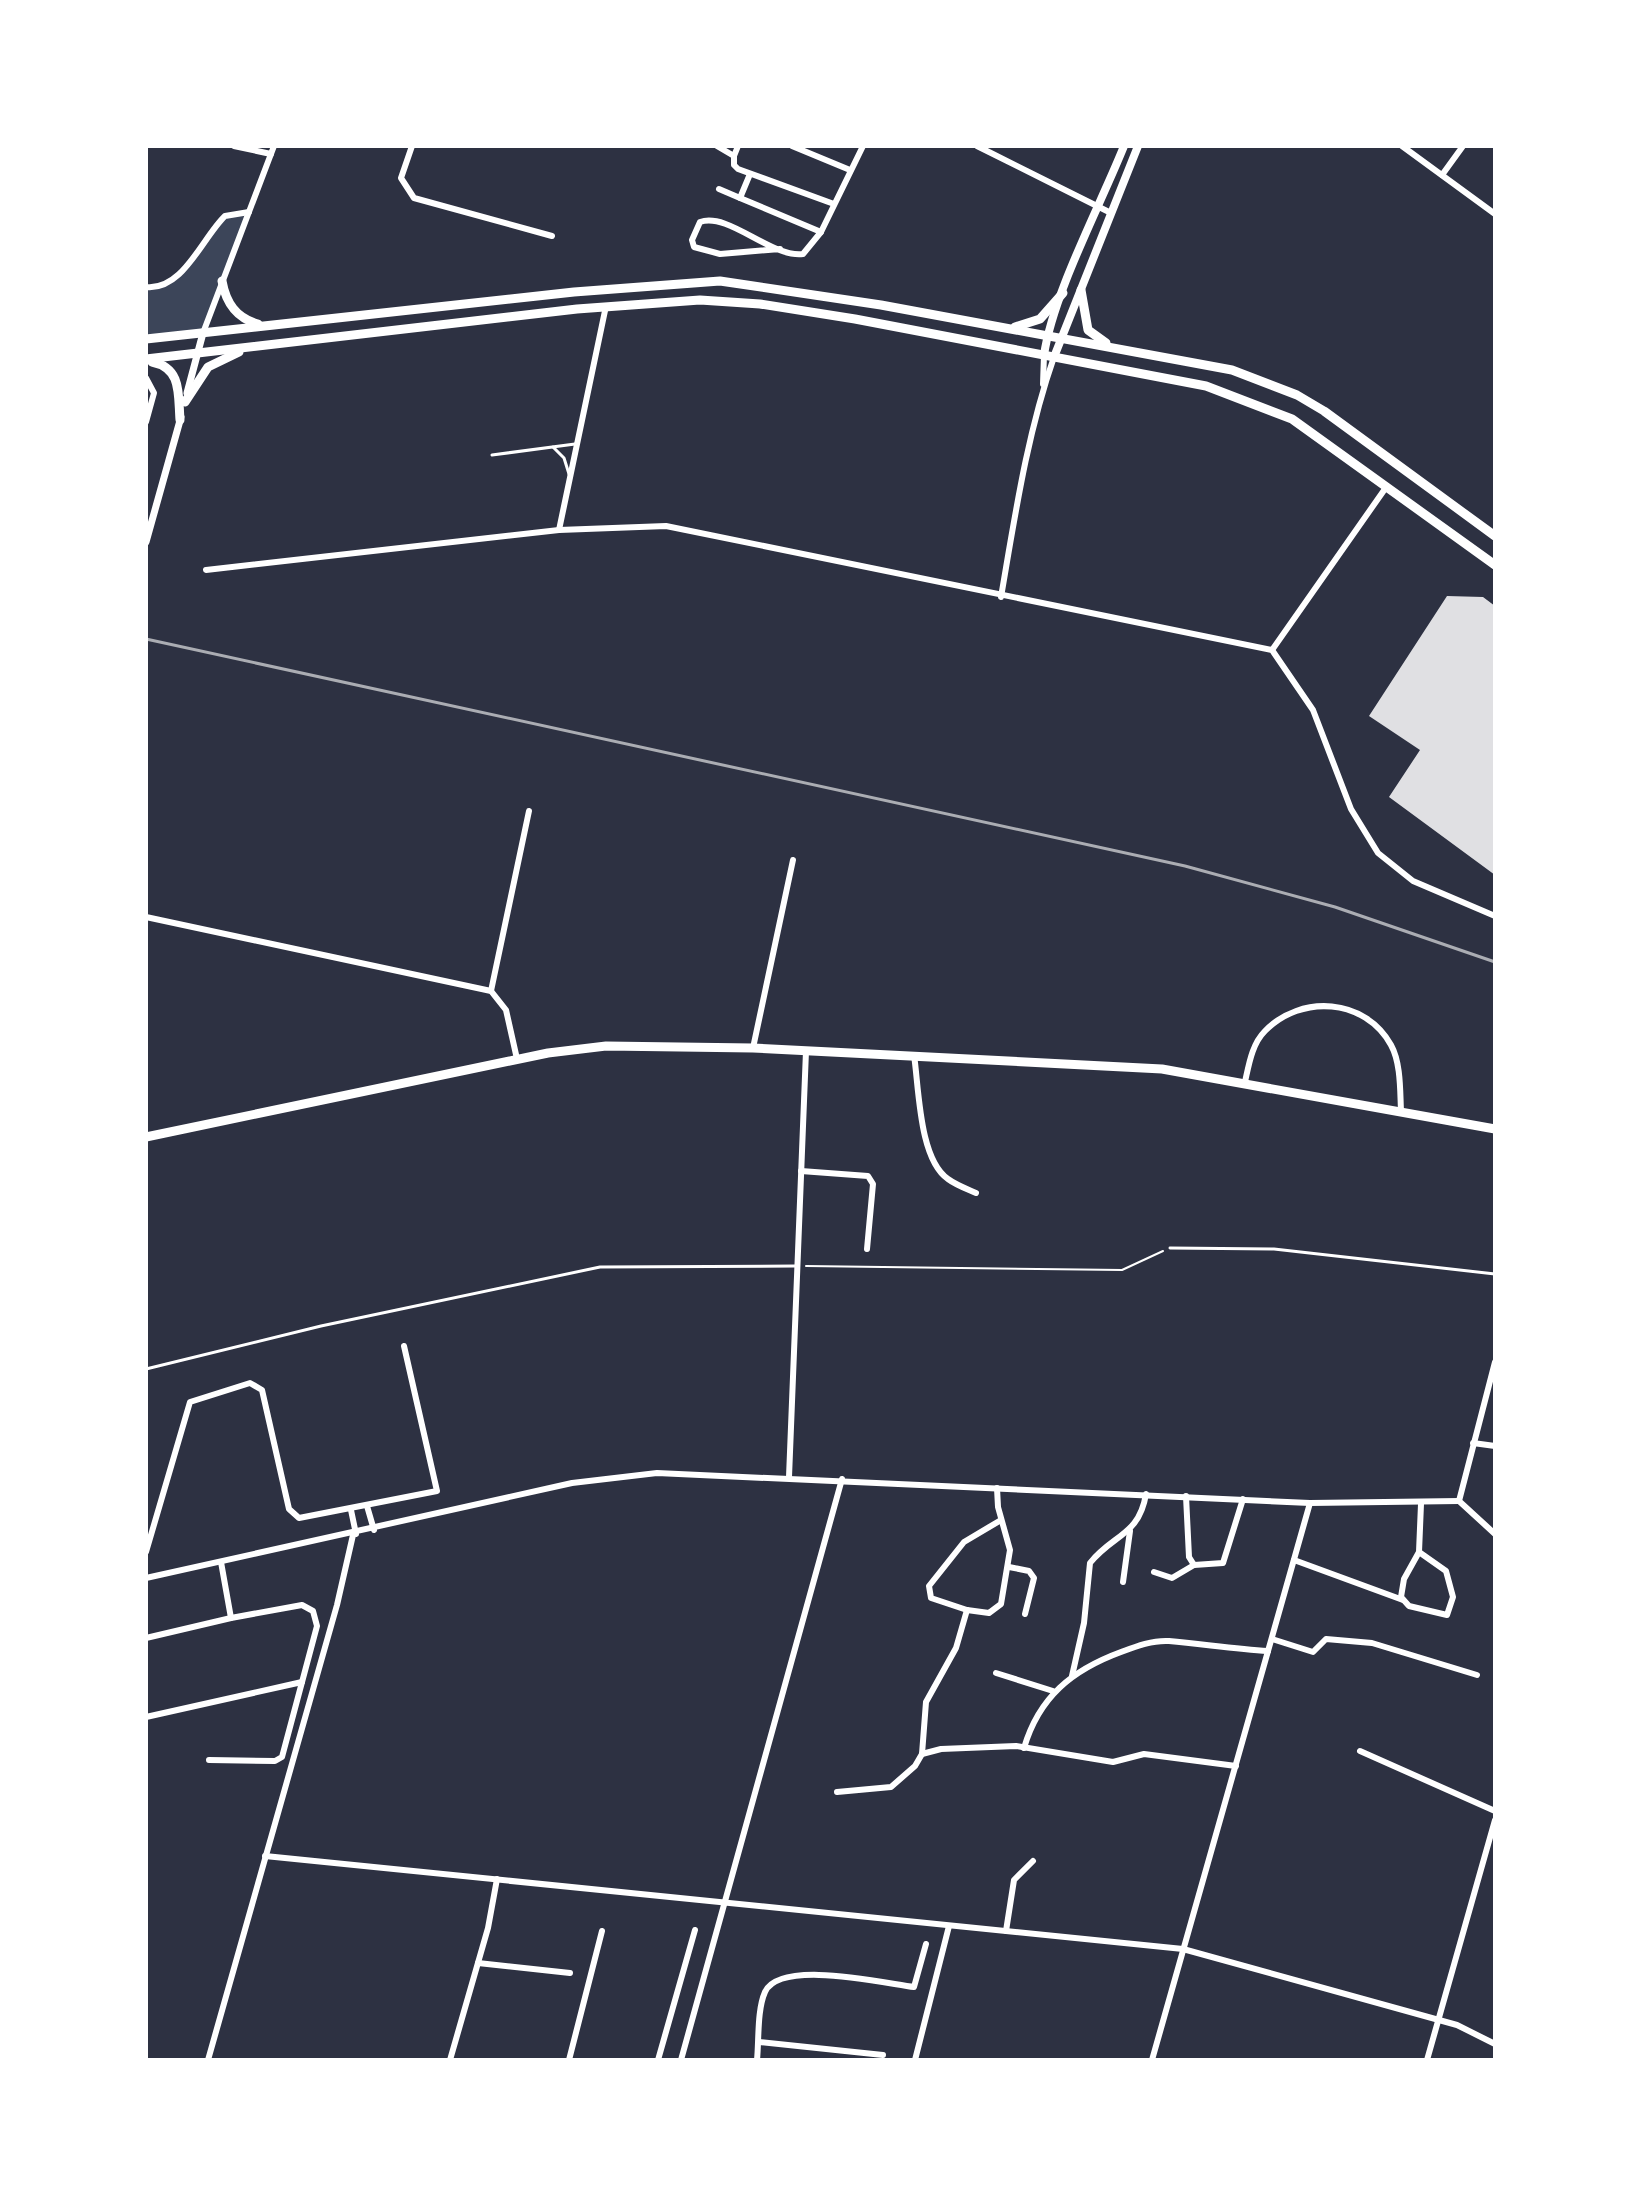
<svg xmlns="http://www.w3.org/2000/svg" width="1641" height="2206" font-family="'Nunito Sans',sans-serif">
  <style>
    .green { fill: #3c4559 }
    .building { fill: #e0e0e3 }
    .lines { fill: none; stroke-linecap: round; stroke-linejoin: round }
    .path { stroke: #fff; stroke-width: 2 }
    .service { stroke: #fff; stroke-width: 3 }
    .minor { stroke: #fff; stroke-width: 6 }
    .tertiary { stroke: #fff; stroke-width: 7 }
    .secondary { stroke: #fff; stroke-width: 8 }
    .primary { stroke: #fff; stroke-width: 9 }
    .rail { stroke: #abadb3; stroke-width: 3 }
  </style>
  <rect width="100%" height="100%" fill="#2d3142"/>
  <!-- green -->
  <path class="green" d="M249,212l-46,121 -57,6v-52c35,4 52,-45 73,-65 7,-7 21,-8 30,-10z"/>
  <!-- building -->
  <path class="building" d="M1447,596l36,1 12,9v269l-106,-78 31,-47 -51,-34z"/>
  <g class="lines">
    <!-- path -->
    <path class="path" d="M806,1266l316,4 41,-19"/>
    <!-- service -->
    <g class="service">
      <path d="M553,447l11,11 5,16"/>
      <path d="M492,455l83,-11"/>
      <path d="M1170,1248l104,1 221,25"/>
      <path d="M146,1369l175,-43 279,-59 195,-1"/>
    </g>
    <!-- minor -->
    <g class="minor">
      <path d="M234,146l37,8"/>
      <path d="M412,146l-11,32 13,20 138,38"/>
      <path d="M717,146l17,10 4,-10"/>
      <path d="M792,146l58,24"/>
      <path d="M977,146l134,67"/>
      <path d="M1402,146l93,68"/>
      <path d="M734,156v9l4,4 96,35"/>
      <path d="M750,174l-10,24 81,34"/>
      <path d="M1442,175l21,-29"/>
      <path d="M719,189l21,9"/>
      <path d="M780,249l-60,5 -26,-7 -2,-7 8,-18c29,-10 71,36 103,32l18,-22 42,-86"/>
      <path d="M146,287c37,4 56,-49 79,-71l24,-4"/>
      <path d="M203,333l71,-187"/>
      <path d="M146,378l8,15 -8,29"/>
      <path d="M1043,384l1,-29"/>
      <path d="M559,530l47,-224"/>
      <path d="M206,570l353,-40 107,-4 606,124 41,60 38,99 27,44 35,28 82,35"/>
      <path d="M1001,597c14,-81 26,-163 53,-240"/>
      <path d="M1272,650l115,-164"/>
      <path d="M146,917l345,74 15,19 11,49"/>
      <path d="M491,991l38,-180"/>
      <path d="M753,1048l40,-188"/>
      <path d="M914,1055c5,33 5,104 34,124 8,6 19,10 28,14"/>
      <path d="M1245,1082c4,-18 7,-38 20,-51 36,-37 100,-33 126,14 10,18 9,46 10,66"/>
      <path d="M801,1171l67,5 5,8 -6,65"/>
      <path d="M1495,1362l-36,139 36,33"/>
      <path d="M1473,1443l22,3"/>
      <path d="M789,1477l17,-426"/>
      <path d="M997,1488l1,19 12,43 -9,54 -12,9 -22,-3 -36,-12 -2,-12 35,-44 37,-22"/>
      <path d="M1186,1496l3,61 5,8 29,-2 20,-64"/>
      <path d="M367,1506l7,24"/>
      <path d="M351,1510l5,24"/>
      <path d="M146,1552l44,-150 60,-19 12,7 27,119 10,9 138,-27 -33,-145"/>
      <path d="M1419,1552l27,19 7,26 -6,18 -38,-9 -8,-9 3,-18 15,-27 2,-48"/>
      <path d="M1294,1560l109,40"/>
      <path d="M1009,1567l20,4 5,7 -9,36"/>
      <path d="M1154,1572l18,6 22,-13"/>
      <path d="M146,1578l426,-95 85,-10 653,30 149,-2"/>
      <path d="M1123,1582l7,-51"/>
      <path d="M146,1638l85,-20"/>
      <path d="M1272,1639l41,13 13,-13 46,4 105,32"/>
      <path d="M996,1673l57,18"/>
      <path d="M1072,1676l12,-53 6,-60c23,-29 49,-27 56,-69"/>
      <path d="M146,1717l156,-35"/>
      <path d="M1024,1748c15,-51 48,-78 97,-96 16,-6 32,-12 48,-11 34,3 66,8 99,10"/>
      <path d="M1360,1751l135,60"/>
      <path d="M922,1754l19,-5 75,-3 97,16 31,-8 92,12"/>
      <path d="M209,1760l66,1 7,-4 35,-131 -4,-15 -11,-6 -71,13 -10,-56"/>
      <path d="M837,1792l54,-5 24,-21 7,-12 4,-52 30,-54 11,-38"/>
      <path d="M265,1856l918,93 274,76 38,19"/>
      <path d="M1006,1931l8,-51 19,-19"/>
      <path d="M478,1963l92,10"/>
      <path d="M759,2042l124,13"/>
      <path d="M208,2060l129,-455 16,-70"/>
      <path d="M450,2060l38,-132 9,-49"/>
      <path d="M569,2060l33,-129"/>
      <path d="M658,2060l37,-130"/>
      <path d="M681,2060l161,-581"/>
      <path d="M757,2060c2,-20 0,-50 8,-68 15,-33 118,-9 149,-5l12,-43"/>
      <path d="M915,2060l34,-134"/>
      <path d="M1152,2060l158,-557"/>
      <path d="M1427,2060l68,-240"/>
    </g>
    <!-- tertiary -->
    <g class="tertiary">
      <path d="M187,393l16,-60"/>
      <path d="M146,542l35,-125"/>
    </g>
    <!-- secondary -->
    <g class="secondary">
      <path d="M1044,355c9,-61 56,-149 80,-209"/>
      <path d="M1054,357l84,-211"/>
    </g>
    <!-- primary -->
    <g class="primary">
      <path d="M222,281c4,22 14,37 36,43"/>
      <path d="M1081,290l7,40 18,13"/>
      <path d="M1015,327l25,-8 23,-26"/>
      <path d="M146,339l428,-47 146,-11 161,24 351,65 65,25 27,16 171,125"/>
      <path d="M146,359l431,-50 123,-9 60,4 95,15 351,67 86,33 203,146"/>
      <path d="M152,362c30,6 26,32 28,58"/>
      <path d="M185,402l23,-35 31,-15"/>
      <path d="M146,1137l402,-84 58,-7 147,2 409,21 333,60"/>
    </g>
    <!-- rail -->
    <path class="rail" d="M146,639l1039,227 150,41 160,55"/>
  </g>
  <!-- border -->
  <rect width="1641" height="2206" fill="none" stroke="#ffffff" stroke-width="296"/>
</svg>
